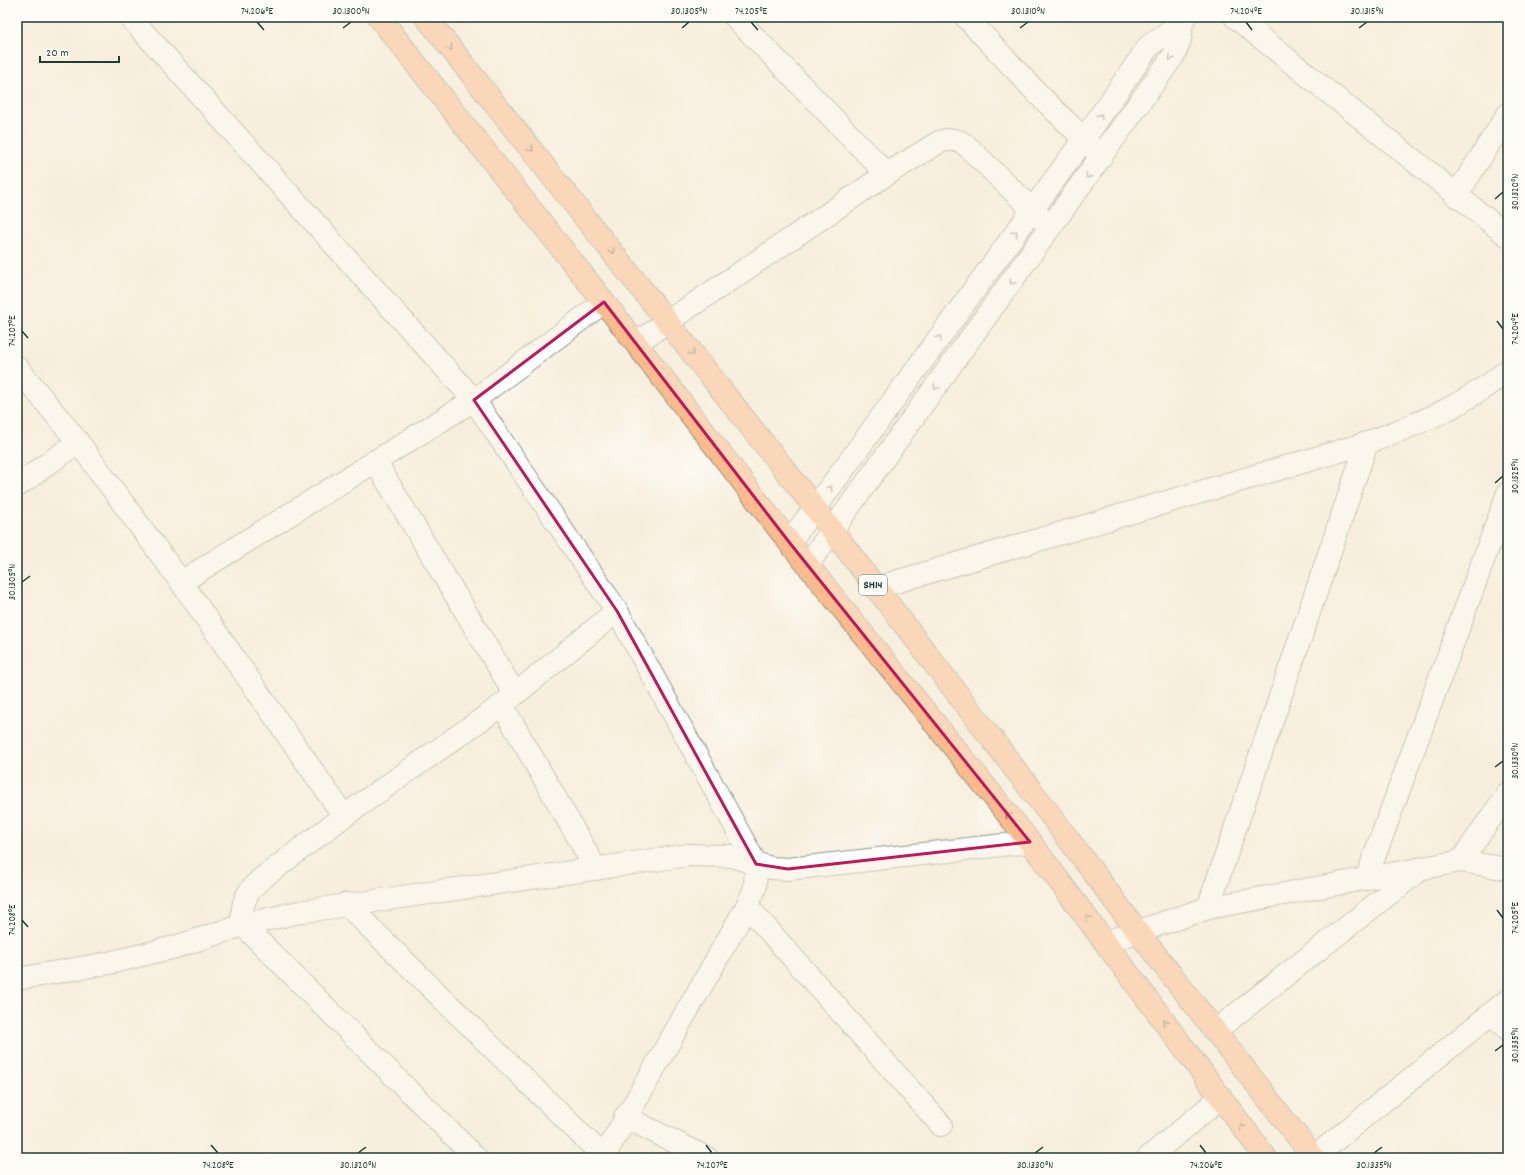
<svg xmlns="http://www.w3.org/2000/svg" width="1525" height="1175" font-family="Dekko,sans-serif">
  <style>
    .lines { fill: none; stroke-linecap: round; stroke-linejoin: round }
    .minor-casing { stroke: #8b9688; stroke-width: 24 }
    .major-casing { stroke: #8b9688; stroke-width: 24 }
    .minor { stroke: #fff; stroke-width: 22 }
    .major { stroke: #fbbb8c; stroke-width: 22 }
    .oneway { stroke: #82765c }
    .oneway2 { stroke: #8f9e9a }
    .marked { fill: none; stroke: #c2185b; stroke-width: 3; stroke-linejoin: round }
    .ticks { fill: none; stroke: #1f3d34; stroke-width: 1.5 }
    .labels { text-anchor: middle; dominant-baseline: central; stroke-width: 3.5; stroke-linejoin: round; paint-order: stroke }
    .shield { fill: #fdfcf7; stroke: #62766e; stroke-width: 1 }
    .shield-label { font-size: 12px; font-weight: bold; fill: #1f3d34 }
    .neatline { fill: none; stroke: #1f3d34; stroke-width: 1.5 }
    .ticks-label { font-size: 10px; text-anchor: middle; fill: #1f3d34 }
  </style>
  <rect width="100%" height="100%" fill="#fdfcf7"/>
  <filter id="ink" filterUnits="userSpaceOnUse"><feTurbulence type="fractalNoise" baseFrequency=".025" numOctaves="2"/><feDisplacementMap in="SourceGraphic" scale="8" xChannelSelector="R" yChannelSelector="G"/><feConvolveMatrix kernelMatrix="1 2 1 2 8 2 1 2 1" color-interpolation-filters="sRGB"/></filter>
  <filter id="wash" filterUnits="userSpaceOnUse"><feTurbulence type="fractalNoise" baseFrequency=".012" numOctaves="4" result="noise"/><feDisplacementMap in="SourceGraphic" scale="16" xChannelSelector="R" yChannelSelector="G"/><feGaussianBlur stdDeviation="0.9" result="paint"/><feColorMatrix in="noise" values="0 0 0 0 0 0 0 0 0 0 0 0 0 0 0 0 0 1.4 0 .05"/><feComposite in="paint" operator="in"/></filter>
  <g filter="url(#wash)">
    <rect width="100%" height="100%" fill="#f7eedd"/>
  </g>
  <g filter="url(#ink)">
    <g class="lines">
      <!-- minor casing -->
      <g class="minor-casing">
        <g id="minor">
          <path d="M130,17l344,383 143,211 139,253 -1,24 -8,18 -144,252"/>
          <path d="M735,17l152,157"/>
          <path d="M966,17l72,77 56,55"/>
          <path d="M1235,17l273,219"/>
          <path d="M1456,196l52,-82"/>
          <path d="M636,343l251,-169 52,-32c12,-4 18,-3 28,4l76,74"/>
          <path d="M17,367l61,75 103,140 293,-182 130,-98"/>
          <path d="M375,461l140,233"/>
          <path d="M17,486l61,-44"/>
          <path d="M789,542l26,-34 269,-369 65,-93c10,-8 31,-21 36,-29"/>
          <path d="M808,564l366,-509 6,-15 2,-18"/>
          <path d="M181,582l163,234"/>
          <path d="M875,588l492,-145c55,-21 95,-36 141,-73"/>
          <path d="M502,705l94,164"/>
          <path d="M1461,861l47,-68"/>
          <path d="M1366,879l142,-386"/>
          <path d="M346,904l258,253"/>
          <path d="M747,906l194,219"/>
          <path d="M1208,908l159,-465"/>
          <path d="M1106,942l102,-34 253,-47 47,8"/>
          <path d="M17,979l92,-16 66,-16 68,-22 56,-13 390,-57 42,1 40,12 17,1 242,-27"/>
          <path d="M1493,1013l15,18"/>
          <path d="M1215,1031l203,-160"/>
          <path d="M625,1117l82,41"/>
          <path d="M476,1158l-233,-233c-2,-22 1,-30 18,-46l83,-63 158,-111 115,-94"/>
          <path d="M1148,1158l72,-60"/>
          <path d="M1313,1158l195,-158"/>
        </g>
      </g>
      <!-- major casing -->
      <g class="major-casing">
        <g id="major">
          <path d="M379,17l225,285 185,240 241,300 236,316"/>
          <path d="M426,17l389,491 236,308 87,116 176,226"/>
        </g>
      </g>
      <!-- minor -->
      <use href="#minor" class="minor"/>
      <!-- major -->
      <use href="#major" class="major"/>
    </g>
    <!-- one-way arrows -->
    <defs><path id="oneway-chevron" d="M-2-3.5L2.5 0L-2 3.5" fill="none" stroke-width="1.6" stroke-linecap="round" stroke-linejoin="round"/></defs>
    <g class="oneway">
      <use href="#oneway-chevron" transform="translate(450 48) rotate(52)"/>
      <use href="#oneway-chevron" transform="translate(531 149) rotate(52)"/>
      <use href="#oneway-chevron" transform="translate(612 251) rotate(52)"/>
      <use href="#oneway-chevron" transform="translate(692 353) rotate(52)"/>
      <use href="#oneway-chevron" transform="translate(1008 815) rotate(-129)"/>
      <use href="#oneway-chevron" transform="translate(1088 918) rotate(-127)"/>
      <use href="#oneway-chevron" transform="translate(1165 1022) rotate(-126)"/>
      <use href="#oneway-chevron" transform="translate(1242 1127) rotate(-127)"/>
    </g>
    <g class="oneway2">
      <use href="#oneway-chevron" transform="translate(1171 58) rotate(122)"/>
      <use href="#oneway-chevron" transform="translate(1100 116) rotate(-56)"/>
      <use href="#oneway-chevron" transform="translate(1088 176) rotate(125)"/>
      <use href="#oneway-chevron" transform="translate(1015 233) rotate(-54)"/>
      <use href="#oneway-chevron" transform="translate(1012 282) rotate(126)"/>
      <use href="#oneway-chevron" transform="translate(939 338) rotate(-54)"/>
      <use href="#oneway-chevron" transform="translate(936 387) rotate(126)"/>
      <use href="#oneway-chevron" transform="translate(830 488) rotate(-54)"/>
    </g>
  </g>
  <!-- marked area -->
  <path d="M0 0H1525V1175H0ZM604,302l185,240 241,300 -242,27 -32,-5 -139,-253 -143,-211z" fill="#f7eedd" fill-opacity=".55" fill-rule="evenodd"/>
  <path class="marked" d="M604,302l185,240 241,300 -242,27 -32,-5 -139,-253 -143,-211z"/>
  <!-- ticks -->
  <path class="ticks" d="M257,22l7,8M751,22l7,8M1246,22l6,8M343,28l8,-6M682,28l7,-6M1020,28l8,-6M1359,28l8,-6M1495,199l8,-7M1497,321l6,8M22,331l6,7M1495,483l8,-7M22,582l8,-6M1495,767l8,-6M1497,910l6,8M22,920l6,7M1495,1051l8,-6M211,1145l7,8M706,1145l6,8M1200,1145l6,8M358,1153l8,-6M1035,1153l8,-6M1374,1153l8,-6"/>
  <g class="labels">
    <!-- shield labels -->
    <rect class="shield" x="859" y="575" width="28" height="20" rx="3"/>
    <g class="shield-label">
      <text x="873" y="585">SH14</text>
    </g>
  </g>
  <!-- margin -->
  <rect width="1525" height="1175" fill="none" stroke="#fdfcf7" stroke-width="44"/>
  <!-- scale -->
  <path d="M40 56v6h79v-6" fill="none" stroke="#1f3d34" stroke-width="2"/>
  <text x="46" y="56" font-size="12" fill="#1f3d34" stroke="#fdfcf7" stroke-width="3" paint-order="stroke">20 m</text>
  <rect x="22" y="22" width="1481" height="1131" class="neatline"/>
  <g class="ticks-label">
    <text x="257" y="14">74.206°E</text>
    <text x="351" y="14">30.1300°N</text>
    <text x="689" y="14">30.1305°N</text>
    <text x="751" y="14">74.205°E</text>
    <text x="1028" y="14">30.1310°N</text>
    <text x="1246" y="14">74.204°E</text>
    <text x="1367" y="14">30.1315°N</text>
    <text transform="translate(1514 192) rotate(-90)" y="4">30.1320°N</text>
    <text transform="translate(1514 329) rotate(-90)" y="4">74.204°E</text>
    <text transform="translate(11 331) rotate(-90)" y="4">74.207°E</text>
    <text transform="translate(1514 476) rotate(-90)" y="4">30.1325°N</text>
    <text transform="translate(11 582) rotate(-90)" y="4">30.1305°N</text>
    <text transform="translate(1514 761) rotate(-90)" y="4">30.1330°N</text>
    <text transform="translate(1514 918) rotate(-90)" y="4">74.205°E</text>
    <text transform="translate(11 920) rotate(-90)" y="4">74.208°E</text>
    <text transform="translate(1514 1045) rotate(-90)" y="4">30.1335°N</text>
    <text x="218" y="1168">74.208°E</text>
    <text x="358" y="1168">30.1320°N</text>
    <text x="712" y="1168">74.207°E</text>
    <text x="1035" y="1168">30.1330°N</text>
    <text x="1206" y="1168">74.206°E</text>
    <text x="1374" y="1168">30.1335°N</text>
  </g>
</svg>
